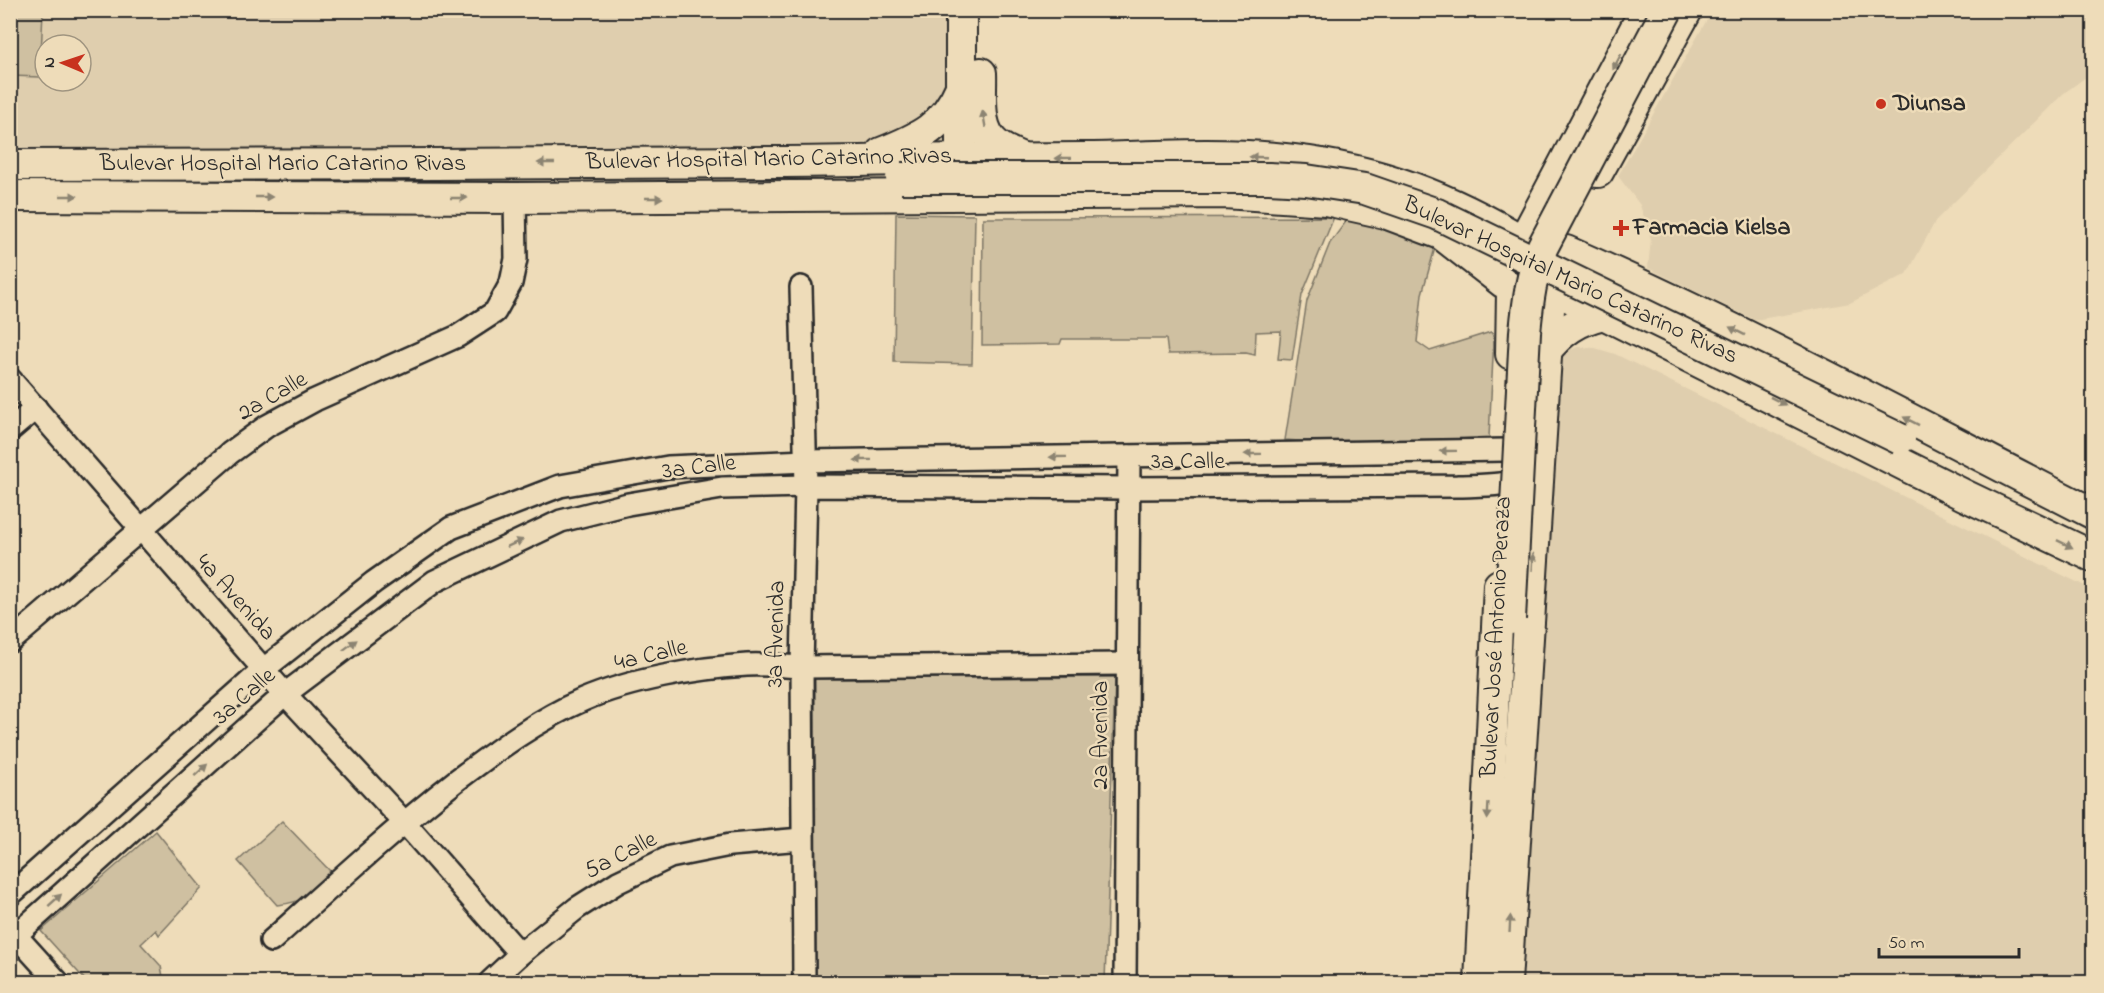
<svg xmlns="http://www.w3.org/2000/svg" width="2104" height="993" font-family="'Indie Flower',sans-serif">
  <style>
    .built { fill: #dfceae; fill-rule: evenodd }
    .green { fill: #cfc0a1; stroke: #7d7666; stroke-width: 1.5 }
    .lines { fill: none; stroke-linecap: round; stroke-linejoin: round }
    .street-casing { stroke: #2b2b2b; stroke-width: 26 }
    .secondary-casing { stroke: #2b2b2b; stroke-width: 34 }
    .street { stroke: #eedcb9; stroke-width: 21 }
    .secondary { stroke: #eedcb9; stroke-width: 30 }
    .secondary-bridge-casing { stroke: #2b2b2b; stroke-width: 34; stroke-linecap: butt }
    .secondary-bridge { stroke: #eedcb9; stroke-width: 30 }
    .oneway { fill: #8c8472 }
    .poi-dot { fill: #c8321e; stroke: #eedcb9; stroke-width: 2 }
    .labels { text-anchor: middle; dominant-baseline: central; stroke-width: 5; stroke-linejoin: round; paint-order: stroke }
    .poi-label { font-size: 24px; font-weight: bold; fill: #2b2b2b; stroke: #eedcb9; text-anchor: start }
    .street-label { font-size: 24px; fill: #2b2b2b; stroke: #eedcb9 }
  </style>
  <rect width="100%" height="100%" fill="#eedcb9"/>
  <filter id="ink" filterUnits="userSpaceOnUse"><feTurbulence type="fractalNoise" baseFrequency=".0167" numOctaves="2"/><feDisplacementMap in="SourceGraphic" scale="12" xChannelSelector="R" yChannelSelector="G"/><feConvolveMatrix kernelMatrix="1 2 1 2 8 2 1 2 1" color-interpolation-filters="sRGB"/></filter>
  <g filter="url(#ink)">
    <!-- built -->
    <g class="built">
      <path d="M10,11h942l-1,131 -940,15zM45,45h36v36h-36z"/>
      <path d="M1712,11h381v61l-29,21 -128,127 -29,54 -57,29 -95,17 -107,-52 3,-29 -11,-34 -22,-29z"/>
      <path d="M1578,347l17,1 20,6 478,236v392h-570l33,-619 8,-11z"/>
    </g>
    <!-- green -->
    <g class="green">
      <path d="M11,10l32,1 -3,66 -29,-1z"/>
      <path d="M896,214l79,1 -3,149 -78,-2z"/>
      <path d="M1334,217l-32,78 -10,65 -14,-1 3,-28 -25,1 -1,23 -9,-2 -78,1 -2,-15h-104l-2,5 -78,1 1,-127z"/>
      <path d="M1347,220l32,6 56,22 -13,46 -5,48 13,9 61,-19 3,5 -5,100c-67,5 -136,9 -204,3l22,-139 23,-58z"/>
      <path d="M1115,677l-10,305h-289l-1,-303z"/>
      <path d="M282,821l49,51c-18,22 -25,30 -54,33l-39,-44z"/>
      <path d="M156,831l46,57 -43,47 -3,-5 -15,14 20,22 3,16h-77l-46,-51z"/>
    </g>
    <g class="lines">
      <!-- street casing -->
      <g class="street-casing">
        <g id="street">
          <path d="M801,287l5,199 -4,181 2,315"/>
          <path d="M10,379l275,315 119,128 116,132"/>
          <path d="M10,430l26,-22"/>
          <path d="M11,641l219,-188 37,-27 48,-26 143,-64 37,-24 16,-29 5,-24 -1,-61"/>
          <path d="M10,895l254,-226 110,-87 77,-54 109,-42 108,-19 138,-6 700,-11"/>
          <path d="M10,929l48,53"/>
          <path d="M10,937l6,-2 269,-241 150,-113 126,-60 67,-17 94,-16 84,-2 323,2 328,-2c24,-1 50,1 72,-11"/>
          <path d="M271,941c61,-55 121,-110 186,-161 40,-30 80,-60 126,-80 46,-20 114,-32 164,-35 18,-1 37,1 55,2l325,-3"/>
          <path d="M490,982l30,-28 57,-46 41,-26 52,-25 60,-12 72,-6"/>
          <path d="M1125,982l4,-526"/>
        </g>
      </g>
      <!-- secondary casing -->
      <g class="secondary-casing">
        <g id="secondary">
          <path d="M961,10v148l8,18"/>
          <path d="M981,73c1,22 -5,56 16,72 7,6 17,9 25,13"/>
          <path d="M881,153c38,-15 63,-26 80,-66"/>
          <path d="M10,165c254,-1 509,0 763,-3 104,-1 208,-4 312,-4 63,-1 128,-6 190,0 89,8 161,33 237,77"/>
          <path d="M1598,172l89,-162"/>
          <path d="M10,196l505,2 709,-5 102,7 59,13 56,21 63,49"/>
          <path d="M1530,228l115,-218"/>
          <path d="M1566,251c180,79 353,174 528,263"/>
          <path d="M1556,290l408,205 130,62"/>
          <path d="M1545,352c16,-21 33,-32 59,-38"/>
          <path d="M1511,354l1,-63"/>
          <path d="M1480,982l19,-397"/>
          <path d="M1506,982l44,-688"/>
        </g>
      </g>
      <!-- street -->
      <use href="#street" class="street"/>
      <!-- secondary -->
      <use href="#secondary" class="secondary"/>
      <!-- secondary-bridge casing -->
      <g class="secondary-bridge-casing">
        <g id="secondary-bridge">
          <path d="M901,178h368l37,2 59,9 72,25 463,225"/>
          <path d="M1510,619l15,-287c3,-31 6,-57 18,-86l124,-236"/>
        </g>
      </g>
      <!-- secondary-bridge -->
      <use href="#secondary-bridge" class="secondary-bridge"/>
    </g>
    <!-- one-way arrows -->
    <defs><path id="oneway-solid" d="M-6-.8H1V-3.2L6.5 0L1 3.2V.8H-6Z" transform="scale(1.5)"/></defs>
    <g class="oneway">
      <use href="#oneway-solid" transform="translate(1617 62) rotate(118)"/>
      <use href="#oneway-solid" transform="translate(984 119) rotate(-100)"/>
      <use href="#oneway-solid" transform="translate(1258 157) rotate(-178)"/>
      <use href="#oneway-solid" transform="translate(1063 158) rotate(179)"/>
      <use href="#oneway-solid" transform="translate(546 163) rotate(180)"/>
      <use href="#oneway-solid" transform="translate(69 196)"/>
      <use href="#oneway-solid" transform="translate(264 197)"/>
      <use href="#oneway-solid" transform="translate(459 198)"/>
      <use href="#oneway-solid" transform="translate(654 198)"/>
      <use href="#oneway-solid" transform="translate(1737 331) rotate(-153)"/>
      <use href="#oneway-solid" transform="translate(1778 401) rotate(27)"/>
      <use href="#oneway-solid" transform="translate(1911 421) rotate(-153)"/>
      <use href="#oneway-solid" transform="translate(1448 451) rotate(179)"/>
      <use href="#oneway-solid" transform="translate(1253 454) rotate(179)"/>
      <use href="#oneway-solid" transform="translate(1058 457) rotate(179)"/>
      <use href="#oneway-solid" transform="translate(863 460) rotate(179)"/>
      <use href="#oneway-solid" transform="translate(515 543) rotate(-25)"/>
      <use href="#oneway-solid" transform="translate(2065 544) rotate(26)"/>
      <use href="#oneway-solid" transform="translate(1533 562) rotate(-87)"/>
      <use href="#oneway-solid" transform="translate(350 645) rotate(-37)"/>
      <use href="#oneway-solid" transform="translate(201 770) rotate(-42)"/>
      <use href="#oneway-solid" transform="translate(1488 811) rotate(93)"/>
      <use href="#oneway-solid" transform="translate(55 900) rotate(-42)"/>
      <use href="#oneway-solid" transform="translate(1510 924) rotate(-87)"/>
    </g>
  </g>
  <!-- markers -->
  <g class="poi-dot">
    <circle cx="1881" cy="104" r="6"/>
    <path d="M1618 219h6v6h6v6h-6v6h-6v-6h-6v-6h6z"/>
  </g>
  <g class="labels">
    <!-- poi labels -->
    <g class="poi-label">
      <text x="1893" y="104">Diunsa</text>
      <text x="1633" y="228">Farmacia Kielsa</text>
    </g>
    <!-- street labels -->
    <g class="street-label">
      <text transform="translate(769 160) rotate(-1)">Bulevar Hospital Mario Catarino Rivas</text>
      <text x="283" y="164">Bulevar Hospital Mario Catarino Rivas</text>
      <text transform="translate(1570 281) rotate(25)">Bulevar Hospital Mario Catarino Rivas</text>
      <text transform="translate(273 397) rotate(-30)">2a Calle</text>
      <text x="1188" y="462">3a Calle</text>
      <text transform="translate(699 468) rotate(-7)">3a Calle</text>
      <text transform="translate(235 598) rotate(48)">4a Avenida</text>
      <text transform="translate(777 634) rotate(-89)">3a Avenida</text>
      <text transform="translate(1497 637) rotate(-87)">Bulevar José Antonio Peraza</text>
      <text transform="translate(651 656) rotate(-13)">4a Calle</text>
      <text transform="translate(245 697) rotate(-41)">3a Calle</text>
      <text transform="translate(1101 735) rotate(-90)">2a Avenida</text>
      <text transform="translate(621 856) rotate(-27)">5a Calle</text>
    </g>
  </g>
  <!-- margin -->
  <rect width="2104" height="993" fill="none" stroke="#eedcb9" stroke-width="36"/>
  <rect x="18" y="18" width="2068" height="957" fill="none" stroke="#2b2b2b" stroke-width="2" filter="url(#ink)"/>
  <!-- north arrow -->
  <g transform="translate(63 63) rotate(272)"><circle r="28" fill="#eedcb9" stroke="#a09580" stroke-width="1.5"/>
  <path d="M0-4.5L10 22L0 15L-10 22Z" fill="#c8321e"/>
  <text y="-9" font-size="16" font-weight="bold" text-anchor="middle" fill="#2b2b2b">N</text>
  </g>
  <!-- scale -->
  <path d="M1879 948v9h140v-9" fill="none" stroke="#2b2b2b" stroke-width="3"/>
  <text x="1888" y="948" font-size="18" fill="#2b2b2b" stroke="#eedcb9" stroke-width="4.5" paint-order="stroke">50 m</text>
</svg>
